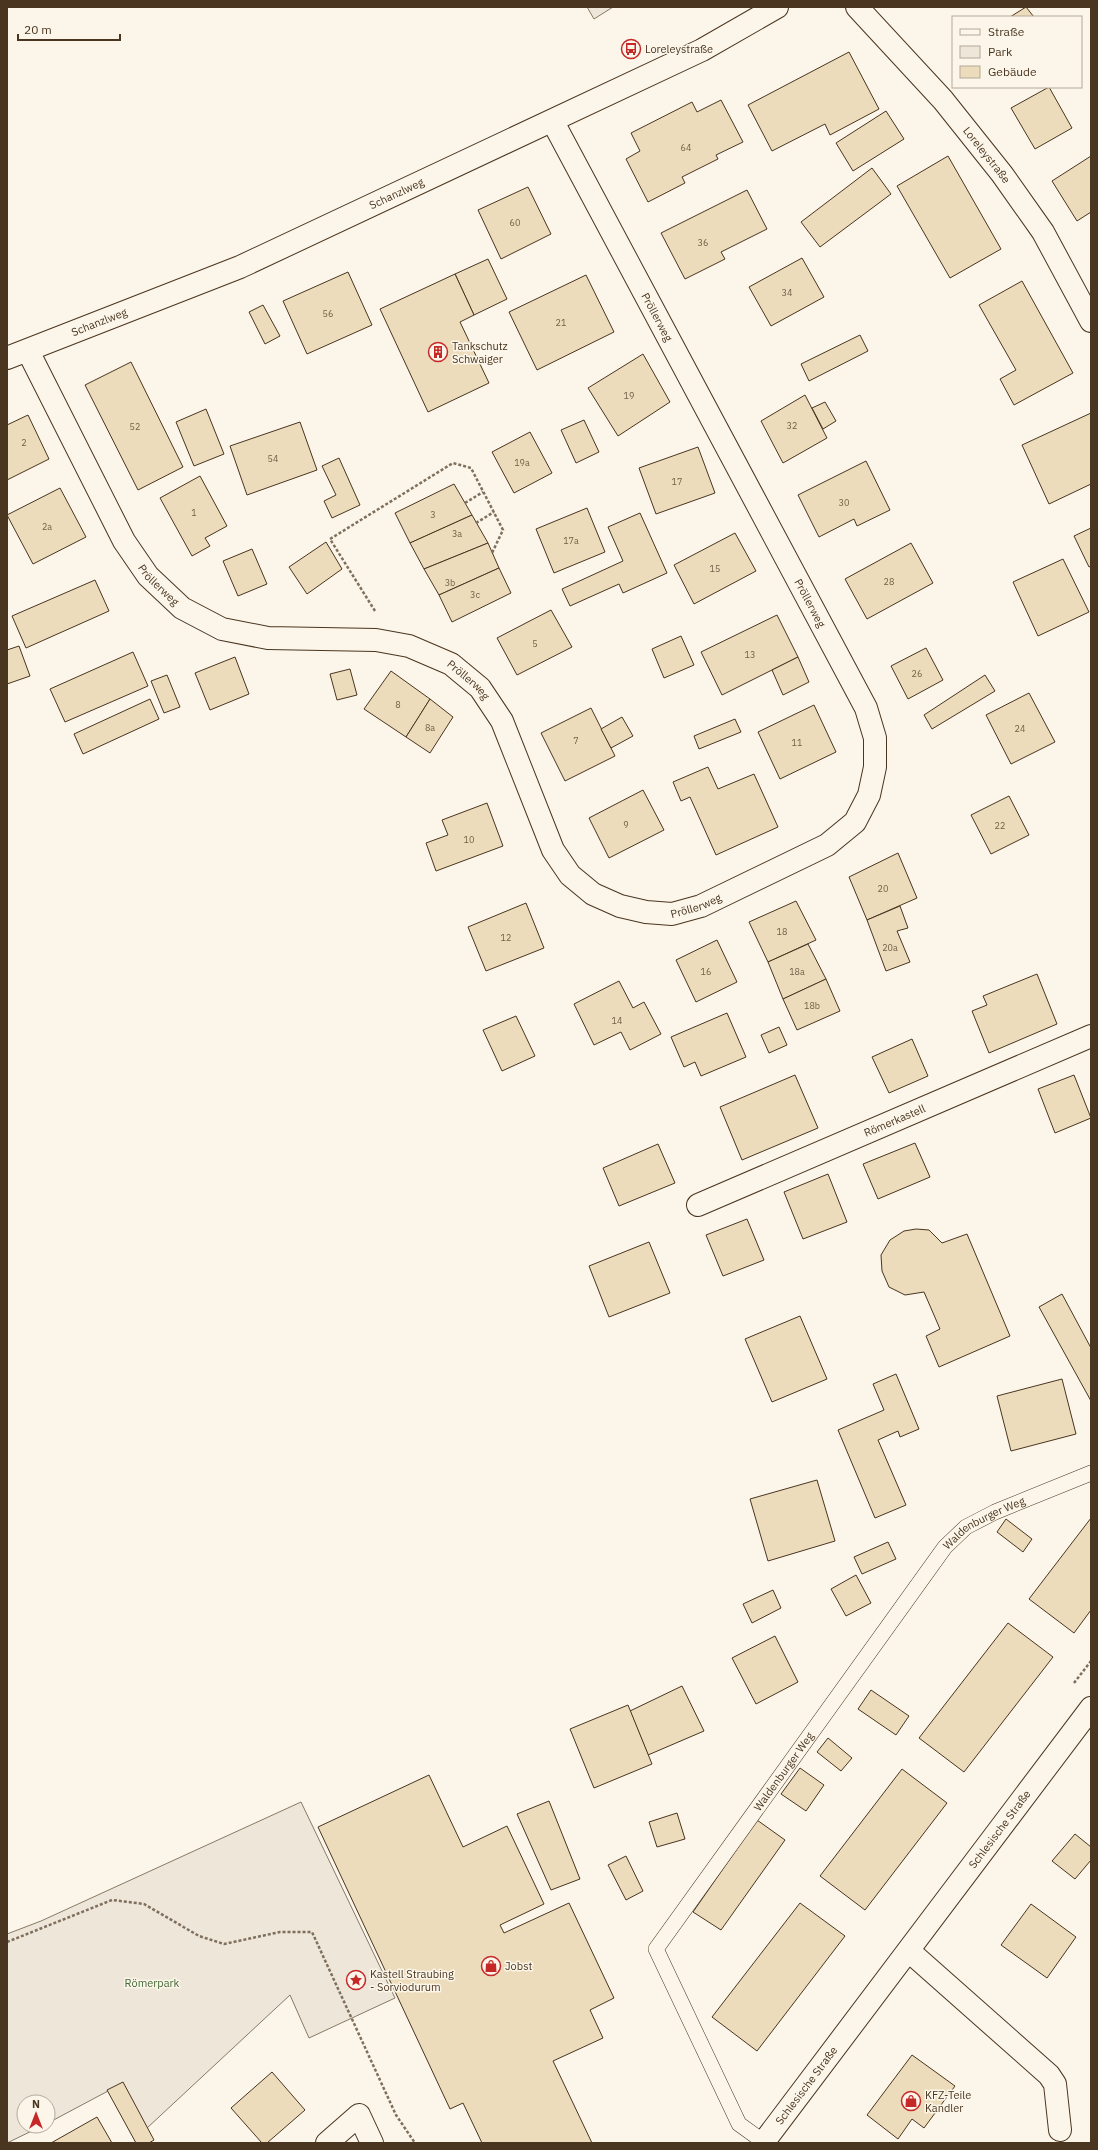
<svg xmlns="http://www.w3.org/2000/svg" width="1098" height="2150" font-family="'IBM Plex Sans',sans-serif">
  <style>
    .green { fill: #ede6d9; stroke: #887966 }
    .building { fill: #ecdcbc; stroke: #4a3520 }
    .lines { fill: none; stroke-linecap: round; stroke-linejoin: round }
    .lane-casing { stroke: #4a3520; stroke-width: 16 }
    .street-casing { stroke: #4a3520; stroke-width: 24 }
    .secondary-casing { stroke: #4a3520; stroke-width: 24 }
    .path { stroke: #7f6f5c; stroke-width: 2.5; stroke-dasharray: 3 2; stroke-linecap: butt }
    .lane { stroke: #fbf6e9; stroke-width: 15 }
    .street { stroke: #fbf6e9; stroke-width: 22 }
    .secondary { stroke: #fbf6e9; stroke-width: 22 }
    .labels { text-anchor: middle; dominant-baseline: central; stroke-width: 3; stroke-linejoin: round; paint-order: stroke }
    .number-label { font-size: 9px; fill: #725f47 }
    .poi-label { font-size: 11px; fill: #4a3520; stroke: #fbf6e9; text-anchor: start }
    .street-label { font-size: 11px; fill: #4a3520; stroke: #fbf6e9 }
    .park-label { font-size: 11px; fill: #436837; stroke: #fbf6e9 }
  </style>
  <rect width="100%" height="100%" fill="#fbf6e9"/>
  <!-- green -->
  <g class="green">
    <path d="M587,7h26l-19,12z"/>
    <path d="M301,1802l94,196 -86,40 -19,-43 -144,134 -23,-46 -75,40v-21h-24v24h18l-35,17v-209l34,-13z"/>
  </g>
  <!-- building -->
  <g class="building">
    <path d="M1026,7l8,10h-24z"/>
    <path d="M849,52l30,57 -49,26 -5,-11 -53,27 -24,-46z"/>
    <path d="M1049,87l23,41 -37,21 -24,-41z"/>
    <path d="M721,100l22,42 -27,13 2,4 -36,18 3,6 -37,19 -22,-43 14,-8 -9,-18 61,-31 5,10z"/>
    <path d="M886,111l18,28 -51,32 -17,-28z"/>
    <path d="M948,156l53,93 -51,29 -53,-92z"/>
    <path d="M1091,156v56l-14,9 -25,-40z"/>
    <path d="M872,168l19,26 -71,53 -19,-25z"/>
    <path d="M528,187l23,47 -50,25 -23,-49z"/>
    <path d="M747,190l20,39 -46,23 4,7 -40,20 -24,-46z"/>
    <path d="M802,258l22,39 -53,29 -22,-39z"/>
    <path d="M488,259l19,40 -33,16 -19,-41z"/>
    <path d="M348,272l24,53 -65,29 -24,-53z"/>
    <path d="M455,274l19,41 -14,7 29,61 -61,29 -48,-103z"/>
    <path d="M586,275l28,57 -77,38 -28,-58z"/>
    <path d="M1022,281l51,92 -59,32 -14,-26 16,-9 -37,-65z"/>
    <path d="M263,305l17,31 -15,8 -16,-32z"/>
    <path d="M860,335l8,16 -59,30 -8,-17z"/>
    <path d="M643,354l27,48 -52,34 -30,-48z"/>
    <path d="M131,362l52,105 -45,23 -53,-105z"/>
    <path d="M805,395l22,43 -44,25 -22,-42z"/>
    <path d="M825,402l11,19 -13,8 -11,-21z"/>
    <path d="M206,409l18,45 -30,12 -18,-44z"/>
    <path d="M1091,413v71l-42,20 -27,-59z"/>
    <path d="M28,415l21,44 -42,21v-55z"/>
    <path d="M584,420l15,32 -23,11 -15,-33z"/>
    <path d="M300,422l17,48 -70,25 -17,-49z"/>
    <path d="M530,432l22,41 -38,20 -22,-41z"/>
    <path d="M698,447l17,46 -59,21 -17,-46z"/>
    <path d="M339,458l21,47 -28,13 -8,-17 12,-6 -14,-29z"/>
    <path d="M866,461l24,49 -33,16 -3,-7 -35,18 -21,-42z"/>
    <path d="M200,476l27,50 -22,12 5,8 -18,10 -32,-58z"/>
    <path d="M454,484l18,31 -62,28 -15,-30z"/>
    <path d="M60,488l26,49 -53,27 -26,-49z"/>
    <path d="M587,508l18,44 -51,21 -18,-44z"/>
    <path d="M640,513l27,60 -44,20 -4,-9 -49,22 -8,-17 61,-28 -15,-34z"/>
    <path d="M472,515l16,28 -64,26 -14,-26z"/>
    <path d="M1091,528v38l-2,1 -15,-31z"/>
    <path d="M735,533l21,38 -62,33 -20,-39z"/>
    <path d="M326,542l16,27 -35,25 -18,-27z"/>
    <path d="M488,543l11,25 -60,27 -15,-26z"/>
    <path d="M911,543l22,40 -66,36 -22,-40z"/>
    <path d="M252,549l15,35 -29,12 -15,-35z"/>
    <path d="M1063,559l26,53 -51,24 -25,-54z"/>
    <path d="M499,568l12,25 -59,29 -13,-27z"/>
    <path d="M95,580l14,31 -83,37 -14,-32z"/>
    <path d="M551,610l21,37 -55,28 -20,-37z"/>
    <path d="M777,615l21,42 -76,38 -21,-43z"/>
    <path d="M681,636l13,29 -30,13 -12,-29z"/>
    <path d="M19,646l11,30 -23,8v-34z"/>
    <path d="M926,648l17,32 -35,19 -17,-33z"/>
    <path d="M133,652l15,34 -83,36 -15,-33z"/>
    <path d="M235,657l14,37 -39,16 -15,-37z"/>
    <path d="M798,657l11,25 -26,13 -11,-25z"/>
    <path d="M350,669l7,26 -20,5 -7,-26z"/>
    <path d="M391,671l39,28 -24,38 -42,-28z"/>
    <path d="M167,675l13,32 -16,6 -13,-32z"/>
    <path d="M985,675l10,16 -63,38 -8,-14z"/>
    <path d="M1029,693l26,49 -44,22 -25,-49z"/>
    <path d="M150,699l9,20 -76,35 -9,-20z"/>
    <path d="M430,699l23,18 -23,36 -24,-16z"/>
    <path d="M814,705l22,47 -56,27 -22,-47z"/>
    <path d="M591,708l24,48 -50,25 -24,-48z"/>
    <path d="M622,717l11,19 -22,12 -10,-19z"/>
    <path d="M735,719l6,13 -42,17 -5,-13z"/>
    <path d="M708,767l10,22 36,-15 24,53 -62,28 -26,-58 -9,4 -8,-19z"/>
    <path d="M643,790l21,40 -55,28 -20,-40z"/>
    <path d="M1009,796l20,39 -38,19 -20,-39z"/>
    <path d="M487,803l16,43 -67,25 -10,-28 22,-8 -6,-15z"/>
    <path d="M898,853l19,45 -50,22 -18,-43z"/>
    <path d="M796,901l20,39 -48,22 -19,-40z"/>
    <path d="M526,903l18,45 -58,23 -18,-44z"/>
    <path d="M900,906l8,22 -11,3 13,31 -24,9 -19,-51z"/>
    <path d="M717,940l20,42 -41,20 -20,-42z"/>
    <path d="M808,944l18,35 -43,20 -15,-37z"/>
    <path d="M1037,974l20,50 -68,29 -17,-42 15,-6 -4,-9z"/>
    <path d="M826,979l14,32 -43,19 -14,-31z"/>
    <path d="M619,981l14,27 11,-6 17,32 -31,16 -9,-18 -27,13 -20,-41z"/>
    <path d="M727,1013l19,44 -45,19 -6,-14 -11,5 -13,-30z"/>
    <path d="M516,1016l19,40 -33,15 -19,-41z"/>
    <path d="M779,1027l8,18 -18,8 -8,-18z"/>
    <path d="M912,1039l16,37 -39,17 -17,-36z"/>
    <path d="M795,1075l23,53 -76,32 -22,-53z"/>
    <path d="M1074,1075l17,43 -36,15 -17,-44z"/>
    <path d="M915,1143l15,34 -52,22 -15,-35z"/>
    <path d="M658,1144l17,39 -56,23 -16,-38z"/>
    <path d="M828,1174l19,48 -44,17 -19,-47z"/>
    <path d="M747,1219l17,41 -41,16 -17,-41z"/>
    <path d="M916,1229l13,1 13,13 25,-9 43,102 -71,31 -13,-31 14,-7 -16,-37 -19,3 -16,-8 -7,-16 -1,-16 9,-15 14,-9z"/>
    <path d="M649,1242l21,51 -61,24 -20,-51z"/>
    <path d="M1062,1294l29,54v53l-52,-94z"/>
    <path d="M800,1316l27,63 -55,23 -27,-63z"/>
    <path d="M896,1374l23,55 -19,8 -2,-6 -20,9 28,65 -31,13 -37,-88 46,-20 -11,-26z"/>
    <path d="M1062,1379l14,55 -65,17 -14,-55z"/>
    <path d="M817,1480l18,61 -67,20 -18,-62z"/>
    <path d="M1091,1518v92l-17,23 -45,-34z"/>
    <path d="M1006,1519l26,20 -9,13 -26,-20z"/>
    <path d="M888,1542l8,17 -34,15 -8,-17z"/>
    <path d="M856,1575l15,28 -25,13 -15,-27z"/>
    <path d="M773,1590l8,18 -29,15 -9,-19z"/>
    <path d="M1008,1623l45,34 -89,115 -45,-34z"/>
    <path d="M775,1636l23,46 -42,22 -24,-46z"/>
    <path d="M682,1686l22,45 -56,24 -18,-44z"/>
    <path d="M871,1690l38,26 -13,19 -38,-26z"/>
    <path d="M628,1705l24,59 -58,24 -24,-59z"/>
    <path d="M828,1738l24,20 -11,13 -24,-19z"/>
    <path d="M800,1768l24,17 -18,26 -25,-17z"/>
    <path d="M902,1769l45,34 -82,107 -45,-34z"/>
    <path d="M429,1775l34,72 44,-21 37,78 -44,21 4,8 65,-30 45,95 -24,12 13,28 -50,23 39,82h-110l-19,-40 -13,6 -132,-282z"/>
    <path d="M549,1801l31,78 -29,11 -34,-76z"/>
    <path d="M677,1813l8,26 -28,8 -8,-25z"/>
    <path d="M757,1820l28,20 -64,90 -28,-18z"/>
    <path d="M1075,1834l16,13v13l-16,19 -23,-18z"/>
    <path d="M626,1856l17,35 -17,9 -18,-35z"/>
    <path d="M800,1903l45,33 -88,115 -45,-34z"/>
    <path d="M1031,1904l45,33 -29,41 -46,-33z"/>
    <path d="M912,2055l43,31 -31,42 -12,-9 -14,20 -31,-24z"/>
    <path d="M272,2072l33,38 -38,33h-5l-31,-35z"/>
    <path d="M123,2082l31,58 -5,3h-13l-29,-53z"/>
    <path d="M97,2117l15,26h-61z"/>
  </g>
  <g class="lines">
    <!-- lane casing -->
    <g class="lane-casing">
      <g id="lane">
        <path id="s1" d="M764,2142l-25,-18 -83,-175 289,-402 21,-20 29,-15 96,-39"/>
      </g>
    </g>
    <!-- street casing -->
    <g class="street-casing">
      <g id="street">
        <path id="s2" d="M857,7l86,93 59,74 41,58 48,89"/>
        <path id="s3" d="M28,351l96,190 24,35 34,32 40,21 46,9 108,2 33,6 42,18 29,24 22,33 51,129 17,25 23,19 27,12 26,6 26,2 29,-8 126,-61 28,-23 14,-27 6,-28v-29l-9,-30 -313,-586"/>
        <path id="s4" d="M698,1205l393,-169"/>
        <path d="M909,1951l140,124 6,9 5,46"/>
        <path d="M327,2143l32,-28 13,28"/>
      </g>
    </g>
    <!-- secondary casing -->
    <g class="secondary-casing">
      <g id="secondary">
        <path id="s5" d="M7,358l233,-91 462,-217 75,-43"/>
        <path id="s6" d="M763,2143l328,-435"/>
      </g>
    </g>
    <!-- path -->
    <g class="path">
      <path d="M465,503l18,-11"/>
      <path d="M476,523l18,-11"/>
      <path d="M375,611l-45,-72 123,-76 18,5 32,62 -11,23"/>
      <path d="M1074,1683l17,-22"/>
      <path d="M7,1942l105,-42 32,4 55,32 25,8 56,-12h32l84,183 19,28"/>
    </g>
    <!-- lane -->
    <use href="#lane" class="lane"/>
    <!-- street -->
    <use href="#street" class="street"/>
    <!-- secondary -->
    <use href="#secondary" class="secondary"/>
  </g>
  <!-- icons -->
  <defs>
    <g id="bus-ring" transform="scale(1)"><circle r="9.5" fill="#fbf6e9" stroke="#c62828" stroke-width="1.5"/><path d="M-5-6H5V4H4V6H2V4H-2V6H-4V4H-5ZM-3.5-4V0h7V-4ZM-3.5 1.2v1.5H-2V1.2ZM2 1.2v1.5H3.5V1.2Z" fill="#c62828"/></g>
    <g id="building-ring" transform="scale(1)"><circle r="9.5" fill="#fbf6e9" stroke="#c62828" stroke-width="1.5"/><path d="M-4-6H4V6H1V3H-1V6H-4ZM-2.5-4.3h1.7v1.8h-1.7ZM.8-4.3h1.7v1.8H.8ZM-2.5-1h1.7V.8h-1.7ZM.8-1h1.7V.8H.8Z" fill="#c62828"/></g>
    <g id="shop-ring" transform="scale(1)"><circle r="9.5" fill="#fbf6e9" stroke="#c62828" stroke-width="1.5"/><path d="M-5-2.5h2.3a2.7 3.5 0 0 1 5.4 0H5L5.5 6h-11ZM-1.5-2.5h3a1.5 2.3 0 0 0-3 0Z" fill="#c62828"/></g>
    <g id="sight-ring" transform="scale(1)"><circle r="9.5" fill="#fbf6e9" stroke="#c62828" stroke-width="1.5"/><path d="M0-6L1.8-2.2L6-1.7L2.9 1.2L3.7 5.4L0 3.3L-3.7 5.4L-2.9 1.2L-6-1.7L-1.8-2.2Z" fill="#c62828"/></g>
  </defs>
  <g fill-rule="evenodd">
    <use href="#bus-ring" x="631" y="49"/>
    <use href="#building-ring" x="438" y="352"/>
    <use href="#shop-ring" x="491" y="1966"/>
    <use href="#sight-ring" x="356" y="1980"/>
    <use href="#shop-ring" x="911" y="2101"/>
  </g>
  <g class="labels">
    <!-- number labels -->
    <g class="number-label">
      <text x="686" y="147">64</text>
      <text x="515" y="222">60</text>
      <text x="703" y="242">36</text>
      <text x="787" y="292">34</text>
      <text x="328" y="313">56</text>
      <text x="561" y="322">21</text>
      <text x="629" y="395">19</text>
      <text x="792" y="425">32</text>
      <text x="135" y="426">52</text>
      <text x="24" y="442">2</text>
      <text x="273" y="458">54</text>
      <text x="522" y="462">19a</text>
      <text x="677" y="481">17</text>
      <text x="844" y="502">30</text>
      <text x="194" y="512">1</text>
      <text x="433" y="514">3</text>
      <text x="47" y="526">2a</text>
      <text x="457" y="533">3a</text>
      <text x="571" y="540">17a</text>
      <text x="715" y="568">15</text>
      <text x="889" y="581">28</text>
      <text x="450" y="582">3b</text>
      <text x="475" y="594">3c</text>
      <text x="535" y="643">5</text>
      <text x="750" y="654">13</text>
      <text x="917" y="673">26</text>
      <text x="398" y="704">8</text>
      <text x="430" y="727">8a</text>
      <text x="1020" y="728">24</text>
      <text x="576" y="740">7</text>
      <text x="797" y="742">11</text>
      <text x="626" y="824">9</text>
      <text x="1000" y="825">22</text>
      <text x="469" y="839">10</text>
      <text x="883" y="888">20</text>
      <text x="782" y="931">18</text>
      <text x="506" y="937">12</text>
      <text x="890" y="947">20a</text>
      <text x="706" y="971">16</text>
      <text x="797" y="971">18a</text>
      <text x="812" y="1005">18b</text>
      <text x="617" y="1020">14</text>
    </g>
    <!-- poi labels -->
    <g class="poi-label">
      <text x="645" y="49">Loreleystraße</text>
      <text x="452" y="346">Tankschutz<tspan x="452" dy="13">Schwaiger</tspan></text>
      <text x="505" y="1966">Jobst</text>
      <text x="370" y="1974">Kastell Straubing<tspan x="370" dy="13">- Sorviodurum</tspan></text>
      <text x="925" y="2095">KFZ-Teile<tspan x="925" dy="13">Kandler</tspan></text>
    </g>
    <!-- street labels -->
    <g class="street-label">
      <text stroke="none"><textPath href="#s2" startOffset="197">Loreleystraße</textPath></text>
      <text stroke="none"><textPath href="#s5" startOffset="423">Schanzlweg</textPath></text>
      <text transform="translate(657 317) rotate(62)">Pröllerweg</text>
      <text stroke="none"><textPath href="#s5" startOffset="99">Schanzlweg</textPath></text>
      <text stroke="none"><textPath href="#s3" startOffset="269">Pröllerweg</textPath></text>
      <text transform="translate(810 603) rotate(62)">Pröllerweg</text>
      <text stroke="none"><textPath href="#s3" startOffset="605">Pröllerweg</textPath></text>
      <text stroke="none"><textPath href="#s3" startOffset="965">Pröllerweg</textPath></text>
      <text stroke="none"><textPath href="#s4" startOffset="214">Römerkastell</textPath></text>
      <text stroke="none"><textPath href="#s1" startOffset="766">Waldenburger Weg</textPath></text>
      <text stroke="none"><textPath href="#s1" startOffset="443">Waldenburger Weg</textPath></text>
      <text stroke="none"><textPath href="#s6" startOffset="393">Schlesische Straße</textPath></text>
      <text stroke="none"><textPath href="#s6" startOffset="72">Schlesische Straße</textPath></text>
    </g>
    <!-- park labels -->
    <g class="park-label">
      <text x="152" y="1983">Römerpark</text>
    </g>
  </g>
  <!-- border -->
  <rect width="1098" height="2150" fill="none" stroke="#4a3520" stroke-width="16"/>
  <!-- legend -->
  <rect x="952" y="16" width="130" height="72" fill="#fbf6e9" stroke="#b4a999"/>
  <rect x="960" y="29" width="20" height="6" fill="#fbf6e9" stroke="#b4a999"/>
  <text x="988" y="36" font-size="12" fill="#4a3520">Straße</text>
  <rect x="960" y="46" width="20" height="12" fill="#ede6d9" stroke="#b4a999"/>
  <text x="988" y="56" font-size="12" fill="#4a3520">Park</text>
  <rect x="960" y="66" width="20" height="12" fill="#ecdcbc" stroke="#b4a999"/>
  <text x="988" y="76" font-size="12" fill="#4a3520">Gebäude</text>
  <!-- north arrow -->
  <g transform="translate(36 2114)"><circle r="19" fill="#fbf6e9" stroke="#b4a999"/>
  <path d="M0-3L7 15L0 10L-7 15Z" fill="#c62828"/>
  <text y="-6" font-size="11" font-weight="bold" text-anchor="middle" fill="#4a3520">N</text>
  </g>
  <!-- scale -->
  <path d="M18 34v6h102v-6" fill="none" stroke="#4a3520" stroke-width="2"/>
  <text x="24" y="34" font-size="12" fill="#4a3520" stroke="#fbf6e9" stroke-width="3" paint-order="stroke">20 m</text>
</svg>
